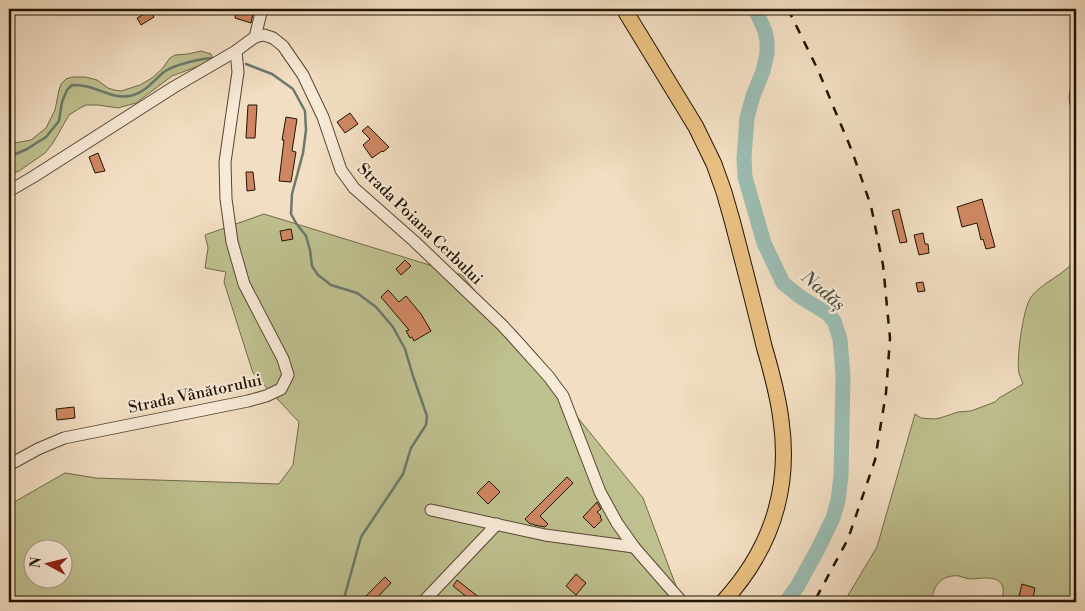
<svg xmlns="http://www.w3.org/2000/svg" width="1085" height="611" font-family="'Libre Bodoni',serif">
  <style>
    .green { fill: #bfc08f; stroke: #706a49; fill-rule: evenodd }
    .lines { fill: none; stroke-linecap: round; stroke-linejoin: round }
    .stream { stroke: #6a796c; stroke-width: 2.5 }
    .river { stroke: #9bbcb2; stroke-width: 15 }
    .building { fill: #cf8763; stroke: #211403 }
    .minor-casing { stroke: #554633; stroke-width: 13 }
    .major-casing { stroke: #211403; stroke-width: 17 }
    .minor { stroke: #f7ead7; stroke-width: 11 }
    .major { stroke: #e9bf81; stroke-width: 15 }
    .rail { stroke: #211403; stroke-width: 2.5; stroke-dasharray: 9 9; stroke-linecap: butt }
    .labels { text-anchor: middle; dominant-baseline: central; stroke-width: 4; stroke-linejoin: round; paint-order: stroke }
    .street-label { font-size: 16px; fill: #211403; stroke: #f7ead7 }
    .water-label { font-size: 18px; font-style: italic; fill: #4c4f40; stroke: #f7ead7 }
  </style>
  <rect width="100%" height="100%" fill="#f2dec2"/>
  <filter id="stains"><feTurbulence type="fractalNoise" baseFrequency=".004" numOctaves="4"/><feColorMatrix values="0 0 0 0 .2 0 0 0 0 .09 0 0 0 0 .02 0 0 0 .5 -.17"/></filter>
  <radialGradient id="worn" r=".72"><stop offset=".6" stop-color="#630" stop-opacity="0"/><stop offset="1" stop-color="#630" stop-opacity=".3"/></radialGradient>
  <!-- green -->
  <g class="green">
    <path d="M1076,24v95l-6,-15 -1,-6 3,-21 -1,-20 1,-18 2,-13z"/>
    <path d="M201,51l10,3 1,3v4l-40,15 -36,27 -18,5 -20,-3h-12l-6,3 -11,7 -16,28 -8,10 -26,18 -10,4v-31l22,-4 15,-12 9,-18 4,-20 2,-6 5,-5 6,-2h13l12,3 11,8 6,2 7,1 19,-6 12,-7 10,-9 8,-11 5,-3 13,-1z"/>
    <path d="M264,214l198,61 181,223 39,104h-673v-97l56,-32 31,5 183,6 14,-19 6,-43 -46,-49 -29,-91 2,-10 -21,-4 3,-20 -3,-13zM32,548h30v30h-30z"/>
    <path d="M1076,257v345h-75c6,-17 0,-25 -18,-24 -4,0 -8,1 -12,1 -4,0 -8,-2 -12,-3 -17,-2 -27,10 -27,26h-88l33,-55 38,-133 6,4 13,1 6,-1 18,-6 13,-1 24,-9 4,-4 24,-14c-1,-4 -3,-7 -4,-11 -3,-13 4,-61 10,-72 2,-5 6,-9 10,-12 11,-10 32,-19 37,-32z"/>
  </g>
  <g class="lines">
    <!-- stream -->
    <g class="stream">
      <path d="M246,64l26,10 21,15 12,22 1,19 -3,23 -11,41 -1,20 5,9 10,13 4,14 2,16 6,9 13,10 26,8 19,14 17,20 12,22 8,27 14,40 -1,9 -15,23 -8,26 -42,63 -18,65"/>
      <path d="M9,157l18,-8 19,-12 13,-16 3,-19 5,-12 5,-5c4,0 8,0 12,1 14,2 30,13 45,10 15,-2 24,-15 35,-24 9,-7 41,-15 52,-14"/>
    </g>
    <!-- river -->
    <path class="river" d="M755,9l10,22 2,11v12l-4,17 -10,25 -6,22 -3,40 1,19 19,66 19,40 16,13 29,18 6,7 6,18 3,37 -2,100 -3,25 -5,17 -15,31 -21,38 -11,15"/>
  </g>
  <!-- building -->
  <g class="building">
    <path d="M237,9h17l-3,14 -16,-5z"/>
    <path d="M150,11l4,6 -13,8 -4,-7z"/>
    <path d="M248,105h9l-2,33h-9z"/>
    <path d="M350,113l8,11 -13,9 -8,-11z"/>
    <path d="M286,117l11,2 -5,32 4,1 -5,30 -12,-1 5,-41h-2z"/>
    <path d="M368,126l21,21 -6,5 -1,-1 -10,7 -9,-13 7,-6 -8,-8z"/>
    <path d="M98,153l7,18 -10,2 -6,-16z"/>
    <path d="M246,172h7l2,18 -8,1z"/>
    <path d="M982,199l13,48 -9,2 -3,-10 -2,1 -4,-17 -15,4 -5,-20z"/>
    <path d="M899,209l8,33 -7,1 -8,-32z"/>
    <path d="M291,229l2,10 -11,2 -2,-10z"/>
    <path d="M923,233l2,11h3l1,9 -10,2 -5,-20z"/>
    <path d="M405,260l6,6 -10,9 -5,-6z"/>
    <path d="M923,282l2,9 -7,1 -2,-9z"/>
    <path d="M388,290l11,12 7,-6 15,18 10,17 -17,10 -2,-4 -2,1 -4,-7 3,-1 -28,-33z"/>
    <path d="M74,407l1,11 -18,2 -1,-11z"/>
    <path d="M567,477l6,6 -33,33 8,8 -3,3 -11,-2 -1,-1h-3l-5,-5z"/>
    <path d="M489,481l11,11 -12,12 -11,-11z"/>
    <path d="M597,502l4,7 -4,3 4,4 -1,1 2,3 -8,8 -11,-11z"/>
    <path d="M576,574l10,9 -10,12 -10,-9z"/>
    <path d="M385,577l6,6 -18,19h-13z"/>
    <path d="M457,580l28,22h-12l-20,-16z"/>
    <path d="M1022,584l13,4 -3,14 -14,-1z"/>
  </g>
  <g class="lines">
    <!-- minor casing -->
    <g class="minor-casing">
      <g id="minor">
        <path d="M255,37l7,-28"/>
        <path d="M9,191l24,-14 141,-90 62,-36 19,-14 9,-2 9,3 10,8 20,29 20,42 18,53 13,18 60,53 88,84 12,13 35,39 14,19 37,96 17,31 17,24 48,55"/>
        <path d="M9,465l29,-16 26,-11 184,-37 18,-5 15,-7 7,-14 -5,-16 -39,-75 -12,-42 -6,-43 -1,-37 13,-90 -2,-21"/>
        <path d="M431,510l114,25 89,12"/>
        <path d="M423,602l74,-78"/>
      </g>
    </g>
    <!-- major casing -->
    <g class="major-casing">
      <path id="major" d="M624,9l72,118 18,37 10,28 8,28c11,42 22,84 32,126 7,24 14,49 17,74 10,70 -11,131 -58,182"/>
    </g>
    <!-- minor -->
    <use href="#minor" class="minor"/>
    <!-- major -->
    <use href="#major" class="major"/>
    <!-- rail -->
    <path class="rail" d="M788,9l30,61 34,81 19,55 12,59 7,73 -4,55 -11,67 -27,79 -34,63"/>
  </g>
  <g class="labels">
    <!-- street labels -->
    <g class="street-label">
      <text transform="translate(420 224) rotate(44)">Strada Poiana Cerbului</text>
      <text transform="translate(195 394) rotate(-12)">Strada Vânătorului</text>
    </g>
    <!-- water labels -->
    <g class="water-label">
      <text transform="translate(823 291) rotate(40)">Nadăș</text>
    </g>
  </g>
  <!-- margin -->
  <rect width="1085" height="611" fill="none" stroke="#f2dec2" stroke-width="30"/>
  <rect x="10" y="10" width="1065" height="591" fill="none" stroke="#211403" stroke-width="2.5"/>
  <rect x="15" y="15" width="1055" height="581" fill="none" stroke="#211403"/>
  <!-- north arrow -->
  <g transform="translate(48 564) rotate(277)"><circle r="24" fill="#f7ead7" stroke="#a19482"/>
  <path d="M0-4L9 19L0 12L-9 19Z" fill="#8f2418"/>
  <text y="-8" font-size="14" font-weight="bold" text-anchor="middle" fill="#211403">N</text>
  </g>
  <rect width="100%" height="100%" filter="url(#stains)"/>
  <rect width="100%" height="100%" fill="url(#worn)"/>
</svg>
